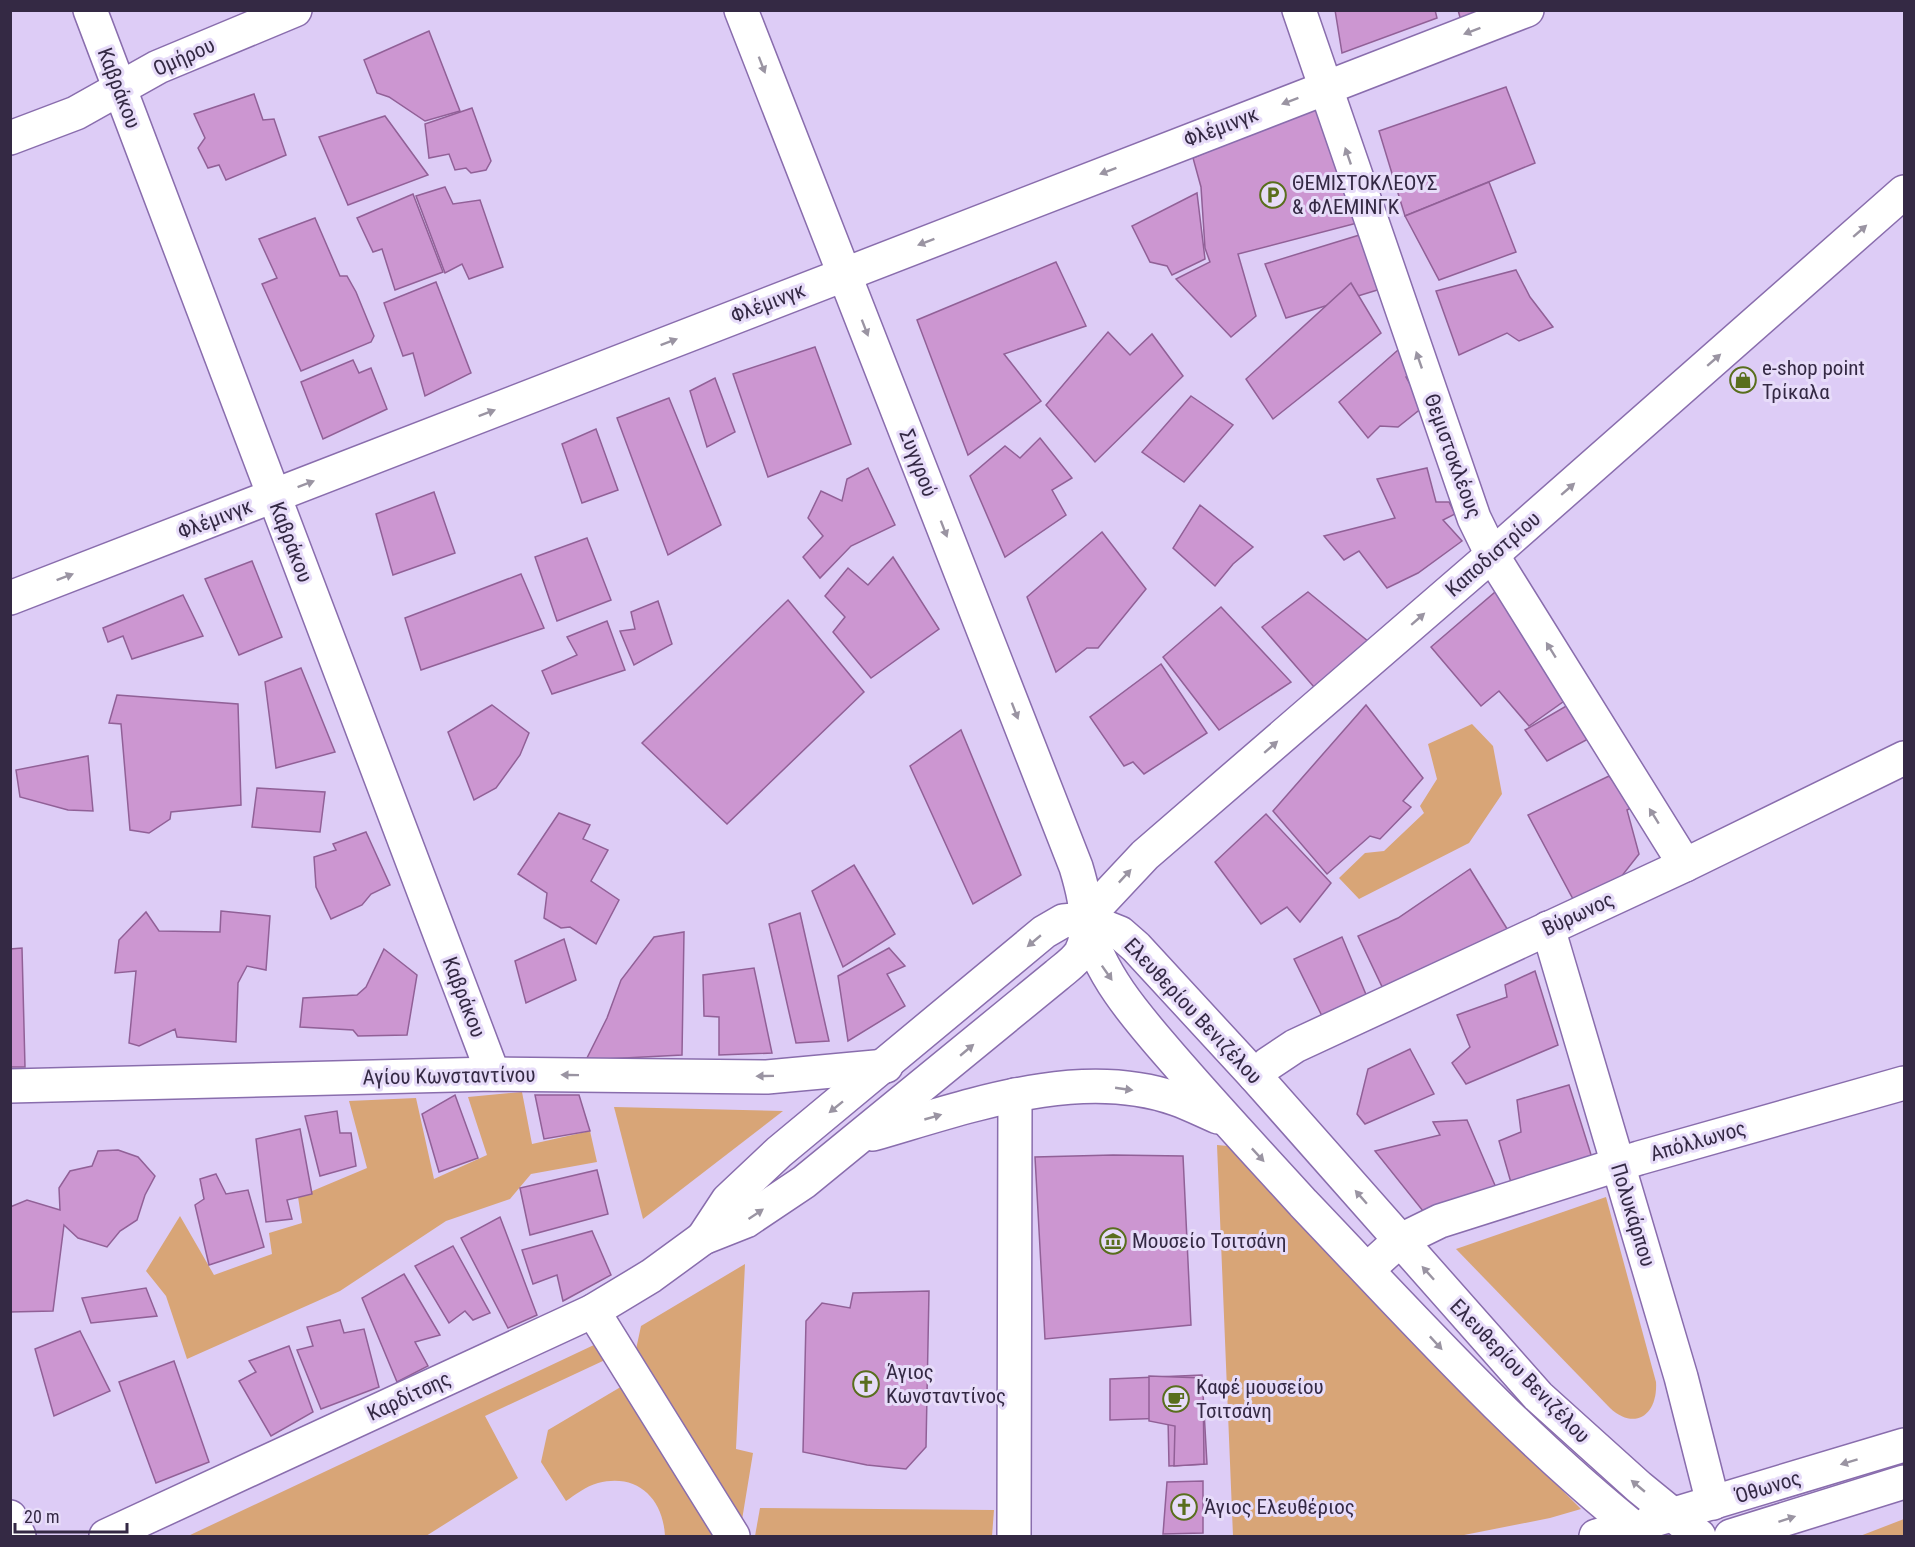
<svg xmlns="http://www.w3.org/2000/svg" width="1915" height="1547" font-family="'Roboto Condensed',sans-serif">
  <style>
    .green { fill: #d8a577 }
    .building { fill: #cc96d1; stroke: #916097; stroke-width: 1.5 }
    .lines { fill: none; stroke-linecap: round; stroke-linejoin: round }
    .street-casing { stroke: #896dad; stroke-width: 36 }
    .secondary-casing { stroke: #896dad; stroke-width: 36 }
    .primary-casing { stroke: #896dad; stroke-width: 36 }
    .street { stroke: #fff; stroke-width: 33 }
    .secondary { stroke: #fff; stroke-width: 33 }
    .primary { stroke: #fff; stroke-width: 33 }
    .oneway { fill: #9a94a2 }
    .labels { text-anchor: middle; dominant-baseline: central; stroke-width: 6; stroke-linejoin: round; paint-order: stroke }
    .street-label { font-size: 21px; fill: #342944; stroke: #e7dcf9 }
    .poi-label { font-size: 21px; fill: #342944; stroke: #e7dcf9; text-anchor: start }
  </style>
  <rect width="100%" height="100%" fill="#ddccf6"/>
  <!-- green -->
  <g class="green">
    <path d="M1472,724l21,22 9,48 -33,49 -110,56 -20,-21 26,-25 19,-2 40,-38 -4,-7 17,-27 -9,-35z"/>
    <path d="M522,1092l10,52 58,-13 7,31 -66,12 -21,25 -64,22 -106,70 -153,68 -21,-63 -20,-25 34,-55 34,59 58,-21 -3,-21 33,-10 -4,-26 69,-29 -18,-67 67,-3 18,81 53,-24 -19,-58z"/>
    <path d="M614,1107l169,4 -140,108z"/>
    <path d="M1217,1145l11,1 184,194 169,169 -31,9 -91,18h-226z"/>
    <path d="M1606,1197l50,185c2,31 -20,50 -46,26l-154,-159z"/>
    <path d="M745,1264l-9,185 17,4 -13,79 -105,-178 6,-28z"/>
    <path d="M596,1344l9,16 -120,56 33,62 -92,58h-238z"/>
    <path d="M624,1385l97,151h-56c-2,-38 -28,-63 -67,-53 -12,3 -23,12 -32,18l-25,-39 7,-32z"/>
    <path d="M760,1508l234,2 -2,26h-237z"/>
    <path d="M1904,1519v17h-44z"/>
  </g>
  <!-- building -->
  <g class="building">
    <path d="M1335,10h100l2,8 -95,35z"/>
    <path d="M1458,10h24l-21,11z"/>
    <path d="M429,31l31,80 -35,10 -36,-24 -12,-4 -13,-33z"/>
    <path d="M1506,87l29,76 -130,53 -26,-85z"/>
    <path d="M254,94l9,26 11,-1 12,36 -60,25 -7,-15 -11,3 -10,-20 7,-10 -11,-24z"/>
    <path d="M1317,103l44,119 -123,32 18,62 -25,21 -55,-58 34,-17 -5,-14 -4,-61 -8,-29z"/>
    <path d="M472,108l19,53 -5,9 -15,3 -5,-5 -11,2 -6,-16 -20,4 -4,-34z"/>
    <path d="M385,116l43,59 -80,30 -29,-68z"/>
    <path d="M1489,182l27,70 -77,28 -34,-64z"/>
    <path d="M445,187l8,17 27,-4 23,67 -34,12 -7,-15 -17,9 -29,-77z"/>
    <path d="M1197,193l8,66 -33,16 -5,-9 -17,-4 -18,-36z"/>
    <path d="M413,194l30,78 -48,18 -13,-41 -9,3 -16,-34z"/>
    <path d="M315,218l25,58h7l9,16 18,44 -3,6 -70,29 -39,-87 15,-6 -18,-39z"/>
    <path d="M1366,233l18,55 -98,30 -21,-54z"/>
    <path d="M1056,262l30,64 -82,28 37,47 -73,54 -51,-135z"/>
    <path d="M1516,270l14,27 23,30 -34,14 -12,-8 -48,22 -23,-64z"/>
    <path d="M436,282l35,91 -46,23 -12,-43 -10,3 -19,-53z"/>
    <path d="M1351,283l30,50 -108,86 -27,-40z"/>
    <path d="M1108,332l22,23 22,-21 31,42 -88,86 -49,-57z"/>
    <path d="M815,347l36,97 -83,33 -35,-103z"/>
    <path d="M1398,350l15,16 -7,11 17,30 -25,20 -18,-1 -12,12 -29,-36z"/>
    <path d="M353,360l6,13 12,-5 16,41 -64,30 -22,-57z"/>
    <path d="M715,378l20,54 -28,15 -17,-56z"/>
    <path d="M1191,396l42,29 -49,57 -42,-30z"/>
    <path d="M669,398l52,127 -53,30 -51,-137z"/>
    <path d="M596,429l22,61 -36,13 -20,-59z"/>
    <path d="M1040,438l32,40 -20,12 14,25 -61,42 -35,-81 35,-30 15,12z"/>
    <path d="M868,468l27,57 -44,21 -31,32 -17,-21 20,-21 -15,-18 13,-27 21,10 5,-22z"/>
    <path d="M1427,468l9,34h13l6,12 -12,6 19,21 -44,32 -31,15 -28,-37 -15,9 -20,-24 71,-18 -18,-39z"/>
    <path d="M434,492l21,61 -62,22 -17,-61z"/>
    <path d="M1200,505l53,42 -20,17 -18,22 -42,-38z"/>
    <path d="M1102,532l44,57 -48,59h-11l-31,24 -29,-75z"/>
    <path d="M587,538l24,62 -54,21 -22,-64z"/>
    <path d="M893,557l46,72 -68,49 -38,-46 12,-15 -20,-21 23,-28 20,17z"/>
    <path d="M252,561l30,76 -43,18 -34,-76z"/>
    <path d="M521,574l23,54 -123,42 -16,-52z"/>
    <path d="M1501,587l66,112 -38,27 -30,-35 -18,15 -50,-59z"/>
    <path d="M1308,592l61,50 -55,45 -52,-60z"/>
    <path d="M183,595l20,41 -71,23 -9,-23 -15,6 -5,-14z"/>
    <path d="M788,600l76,92 -137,132 -85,-81z"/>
    <path d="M658,601l14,43 -38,21 -14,-34 15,-2 -4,-17z"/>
    <path d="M1221,607l70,75 -72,48 -56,-73z"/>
    <path d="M607,621l18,49 -73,24 -10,-23 35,-16 -10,-18z"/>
    <path d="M1161,664l46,69 -63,41 -11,-12 -9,4 -34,-49z"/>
    <path d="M301,668l34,84 -59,16 -11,-86z"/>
    <path d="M117,695l121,9 3,101 -70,7 -1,7 -21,14 -19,-3 -9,-106 -12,-1z"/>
    <path d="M492,705l37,28 -9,22 -24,33 -22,12 -26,-68z"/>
    <path d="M1366,705l57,73 -20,23 8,6 -31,32 -10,-3 -43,38 -54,-63z"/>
    <path d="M1568,705l22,33 -43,23 -22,-31z"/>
    <path d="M961,730l60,145 -48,29 -63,-138z"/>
    <path d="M88,756l5,55 -25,-1 -48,-13 -4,-27z"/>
    <path d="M1609,776l24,31 -6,3 12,44 -18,23 -48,22 -45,-84z"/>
    <path d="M257,788l68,4 -5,40 -68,-5z"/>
    <path d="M559,813l31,12 -7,14 25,11 -17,31 28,19 -23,44 -26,-17 -9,1 -17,-10 3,-25 -29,-19z"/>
    <path d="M1266,814l65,69 -31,39 -13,-15 -26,17 -46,-62z"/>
    <path d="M366,832l24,53 -19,9 -9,11 -31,14 -15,-32 -2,-30 22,-7 -3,-6z"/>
    <path d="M854,865l41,69 -52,33 -31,-76z"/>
    <path d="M1470,869l44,71 -128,55 -28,-59 40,-18z"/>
    <path d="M221,911l49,5 -4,54 -19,-4 -9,17 -2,59 -59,-5 -2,-8 -36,17 -10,-3 7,-72 -21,2 4,-33 27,-28 13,19 61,1z"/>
    <path d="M800,913l29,128 -33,2 -27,-119z"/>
    <path d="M684,932l-2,123 -96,5 21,-42 14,-38 33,-43z"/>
    <path d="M1342,937l25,60 -44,21 -29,-59z"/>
    <path d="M564,939l12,41 -50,23 -11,-42z"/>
    <path d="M22,948l3,119h-15v-118z"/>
    <path d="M889,948l16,18 -18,8 18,32 -57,35 -10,-65z"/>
    <path d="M384,949l33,26 -10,60 -49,1 -5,-6 -53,-3 3,-29 54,-3 9,-8z"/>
    <path d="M754,968l18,85 -53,2v-38l-15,-1 -1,-41z"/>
    <path d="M1535,971l23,74 -92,39 -14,-21 18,-16 -13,-32 50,-18 -2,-12z"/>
    <path d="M1410,1049l24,45 -69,30 -8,-10 11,-45z"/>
    <path d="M1569,1085l24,76 -81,25 -13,-45 22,-9 -4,-32z"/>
    <path d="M455,1095l23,63 -39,14 -17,-58z"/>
    <path d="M535,1095h44l11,36 -46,8z"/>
    <path d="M337,1111l3,22h11l5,33 -36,10 -15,-60z"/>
    <path d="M1467,1120l30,70 -74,21 -48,-60 65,-16 -7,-13z"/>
    <path d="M300,1129l12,65 -25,6 5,19 -26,3 -10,-83z"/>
    <path d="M118,1150l20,7 17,19 -10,19 -8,25 -17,11 -13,16 -29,-9 -14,-13 -11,86 -43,1v-105l17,-7 33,10 -1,-22 11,-17 22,-5 6,-15z"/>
    <path d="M1113,1155l70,1 8,169 -146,14 -10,-182z"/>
    <path d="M597,1170l11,44 -78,21 -10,-47z"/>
    <path d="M216,1174l10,20 22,-4 16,57 -55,18 -14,-60 9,-6 -4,-20z"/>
    <path d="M500,1217l37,98 -29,13 -47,-90z"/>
    <path d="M592,1231l19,44 -48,26 -6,-26 -24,9 -11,-34z"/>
    <path d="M453,1246l37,67 -17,7 -8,-9 -16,12 -34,-57z"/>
    <path d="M404,1274l36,61 -25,7 13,24 -31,16 -35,-84z"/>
    <path d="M146,1288l11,28 -66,7 -9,-25z"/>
    <path d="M929,1291l-3,156 -20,22 -39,-4 -64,-13 3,-131 16,-18 28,5 3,-15z"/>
    <path d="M340,1320l4,13 20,-4 15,58 -58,22 -24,-59 16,-4 -6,-19z"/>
    <path d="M80,1331l30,60 -56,25 -19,-67z"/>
    <path d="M289,1346l24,66 -42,24 -32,-55 17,-9 -7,-11z"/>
    <path d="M174,1361l35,101 -53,21 -37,-101z"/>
    <path d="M1202,1375l5,89 -38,2 -1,-48 -58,2v-41z"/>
    <path d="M1149,1376l54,2 1,86 -30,2 1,-40 -26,-5z"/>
    <path d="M1203,1481v52l-40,1 4,-52z"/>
  </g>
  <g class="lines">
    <!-- street casing -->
    <g class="street-casing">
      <g id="street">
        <path d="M1299,10l175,508 18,37 193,310"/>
        <path d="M10,138l66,-25 82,-46 137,-57"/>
        <path d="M10,598l1517,-588"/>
        <path d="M1548,928l133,449 32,126"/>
        <path d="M1255,1076l13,-12 27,-18 390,-181 219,-107"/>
        <path d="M1367,1270l32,-29 41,-20 199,-63 265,-75"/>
        <path d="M593,1311l140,225"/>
        <path d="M10,1517l9,19"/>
        <path d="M1014,1536l1,-441"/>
        <path d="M1596,1536l35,-10"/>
      </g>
    </g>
    <!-- secondary casing -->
    <g class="secondary-casing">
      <g id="secondary">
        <path d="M90,10l403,1064"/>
        <path d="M10,1086l483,-12 274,3 119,-11"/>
        <path d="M1651,1521l253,-76"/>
        <path d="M1731,1536l173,-54"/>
      </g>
    </g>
    <!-- primary casing -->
    <g class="primary-casing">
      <g id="primary">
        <path d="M1085,919l60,-64 347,-300 412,-363"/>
        <path d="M1086,921c13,57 58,104 95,147 40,46 81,90 122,135 110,115 216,234 341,333"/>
        <path d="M873,1134c94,-27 206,-69 303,-35 14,5 28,12 42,18"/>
        <path d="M703,1238l25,-38 51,-48 265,-220 19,-11 22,-2 35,14 16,14 119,129 283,320 101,91 60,49"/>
        <path d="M106,1536l487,-225 58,-35 52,-38 43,-17 58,-39 253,-207c8,-7 19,-14 24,-23 12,-23 2,-62 -5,-85l-335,-857"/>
      </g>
    </g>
    <!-- street -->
    <use href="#street" class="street"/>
    <!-- secondary -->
    <use href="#secondary" class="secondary"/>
    <!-- primary -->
    <use href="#primary" class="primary"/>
  </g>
  <!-- one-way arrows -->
  <defs><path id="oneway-solid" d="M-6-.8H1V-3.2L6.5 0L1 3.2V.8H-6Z" transform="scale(1.5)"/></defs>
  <g class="oneway">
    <use href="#oneway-solid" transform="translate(1472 31) rotate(159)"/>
    <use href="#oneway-solid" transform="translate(762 65) rotate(69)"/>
    <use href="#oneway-solid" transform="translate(1290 101) rotate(159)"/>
    <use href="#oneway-solid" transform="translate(1348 156) rotate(-109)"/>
    <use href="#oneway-solid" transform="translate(1108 171) rotate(159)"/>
    <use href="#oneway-solid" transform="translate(1860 231) rotate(-41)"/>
    <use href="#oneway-solid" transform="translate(926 242) rotate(159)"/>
    <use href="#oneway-solid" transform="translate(865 328) rotate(69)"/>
    <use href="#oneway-solid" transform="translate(669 342) rotate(-21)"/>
    <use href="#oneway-solid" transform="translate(1419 360) rotate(-109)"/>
    <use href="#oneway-solid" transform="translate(1714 360) rotate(-41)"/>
    <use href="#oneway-solid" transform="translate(487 413) rotate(-21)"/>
    <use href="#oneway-solid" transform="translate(306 484) rotate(-21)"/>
    <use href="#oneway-solid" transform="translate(1568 489) rotate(-41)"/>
    <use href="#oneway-solid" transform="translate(944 529) rotate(69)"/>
    <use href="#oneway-solid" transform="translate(65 577) rotate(-21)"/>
    <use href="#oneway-solid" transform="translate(1418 619) rotate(-41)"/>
    <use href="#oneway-solid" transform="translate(1551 650) rotate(-122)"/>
    <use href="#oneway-solid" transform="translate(1015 711) rotate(69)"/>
    <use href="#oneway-solid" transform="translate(1271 747) rotate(-41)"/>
    <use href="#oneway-solid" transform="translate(1654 816) rotate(-122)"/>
    <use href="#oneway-solid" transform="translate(1125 876) rotate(-47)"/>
    <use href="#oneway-solid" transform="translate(1034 941) rotate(140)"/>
    <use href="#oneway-solid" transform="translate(1107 973) rotate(55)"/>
    <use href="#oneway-solid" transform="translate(967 1050) rotate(-40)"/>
    <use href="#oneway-solid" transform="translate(570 1075) rotate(-179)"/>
    <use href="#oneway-solid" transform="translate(765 1076) rotate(179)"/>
    <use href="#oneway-solid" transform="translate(1124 1089) rotate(8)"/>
    <use href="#oneway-solid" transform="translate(836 1107) rotate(141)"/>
    <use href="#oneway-solid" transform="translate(933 1117) rotate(-16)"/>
    <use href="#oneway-solid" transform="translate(1258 1155) rotate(47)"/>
    <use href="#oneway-solid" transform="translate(1361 1197) rotate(-131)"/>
    <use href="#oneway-solid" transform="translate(756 1214) rotate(-34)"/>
    <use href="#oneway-solid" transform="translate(1428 1273) rotate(-132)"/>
    <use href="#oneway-solid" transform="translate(1436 1343) rotate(47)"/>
    <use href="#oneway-solid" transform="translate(1849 1462) rotate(163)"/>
    <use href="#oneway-solid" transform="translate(1638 1486) rotate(-140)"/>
    <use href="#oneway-solid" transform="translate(1787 1519) rotate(-18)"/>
  </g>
  <!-- icons -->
  <defs>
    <g id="parking-ring" transform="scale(1.35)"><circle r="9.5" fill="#e7dcf9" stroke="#596e1d" stroke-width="1.5"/><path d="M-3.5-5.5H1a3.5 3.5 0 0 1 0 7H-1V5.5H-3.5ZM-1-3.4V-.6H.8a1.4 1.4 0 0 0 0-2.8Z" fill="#596e1d"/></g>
    <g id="shop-ring" transform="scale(1.35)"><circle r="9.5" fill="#e7dcf9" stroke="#596e1d" stroke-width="1.5"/><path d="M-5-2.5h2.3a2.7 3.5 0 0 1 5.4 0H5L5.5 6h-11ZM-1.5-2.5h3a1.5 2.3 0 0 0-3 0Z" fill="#596e1d"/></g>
    <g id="museum-ring" transform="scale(1.35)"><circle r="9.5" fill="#e7dcf9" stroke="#596e1d" stroke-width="1.5"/><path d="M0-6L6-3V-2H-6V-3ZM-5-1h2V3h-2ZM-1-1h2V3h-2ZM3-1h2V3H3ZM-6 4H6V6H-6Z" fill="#596e1d"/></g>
    <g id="church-ring" transform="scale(1.35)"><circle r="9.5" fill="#e7dcf9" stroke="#596e1d" stroke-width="1.5"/><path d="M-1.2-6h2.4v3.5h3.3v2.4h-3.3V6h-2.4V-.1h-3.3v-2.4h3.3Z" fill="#596e1d"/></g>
    <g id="cafe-ring" transform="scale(1.35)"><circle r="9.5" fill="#e7dcf9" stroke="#596e1d" stroke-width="1.5"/><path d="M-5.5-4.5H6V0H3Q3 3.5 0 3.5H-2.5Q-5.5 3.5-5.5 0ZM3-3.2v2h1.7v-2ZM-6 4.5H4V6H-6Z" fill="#596e1d"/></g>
  </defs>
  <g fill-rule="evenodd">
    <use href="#parking-ring" x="1273" y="195"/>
    <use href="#shop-ring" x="1743" y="380"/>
    <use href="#museum-ring" x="1113" y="1241"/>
    <use href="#church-ring" x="866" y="1384"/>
    <use href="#cafe-ring" x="1176" y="1399"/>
    <use href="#church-ring" x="1184" y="1507"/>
  </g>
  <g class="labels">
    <!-- street labels -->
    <g class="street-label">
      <text transform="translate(184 57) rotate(-24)">Ομήρου</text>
      <text transform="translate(119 88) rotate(69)">Καβράκου</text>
      <text transform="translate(1221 127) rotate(-21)">Φλέμινγκ</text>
      <text transform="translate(768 303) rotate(-21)">Φλέμινγκ</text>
      <text transform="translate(1453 456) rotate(70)">Θεμιστοκλέους</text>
      <text transform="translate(918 463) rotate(69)">Συγγρού</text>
      <text transform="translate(215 519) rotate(-21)">Φλέμινγκ</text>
      <text transform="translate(291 542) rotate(69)">Καβράκου</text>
      <text transform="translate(1493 554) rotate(-41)">Καποδιστρίου</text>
      <text transform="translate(1578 914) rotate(-25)">Βύρωνος</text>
      <text transform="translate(464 997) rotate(69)">Καβράκου</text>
      <text transform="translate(1193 1011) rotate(47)">Ελευθερίου Βενιζέλου</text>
      <text transform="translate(449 1076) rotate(-1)">Αγίου Κωνσταντίνου</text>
      <text transform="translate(1698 1141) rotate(-16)">Απόλλωνος</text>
      <text transform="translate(1633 1215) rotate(73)">Πολυκάρπου</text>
      <text transform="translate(1520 1371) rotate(46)">Ελευθερίου Βενιζέλου</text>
      <text transform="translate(409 1396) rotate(-25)">Καρδίτσης</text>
      <text transform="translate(1768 1487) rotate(-17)">Όθωνος</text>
    </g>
    <!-- poi labels -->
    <g class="poi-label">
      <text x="1292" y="183">ΘΕΜΙΣΤΟΚΛΕΟΥΣ<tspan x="1292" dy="24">&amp; ΦΛΕΜΙΝΓΚ</tspan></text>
      <text x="1762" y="368">e-shop point<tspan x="1762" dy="24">Τρίκαλα</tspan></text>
      <text x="1132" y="1241">Μουσείο Τσιτσάνη</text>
      <text x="886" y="1372">Άγιος<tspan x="886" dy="24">Κωνσταντίνος</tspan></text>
      <text x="1196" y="1387">Καφέ μουσείου<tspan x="1196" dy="24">Τσιτσάνη</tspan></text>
      <text x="1204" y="1507">Άγιος Ελευθέριος</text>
    </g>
  </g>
  <!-- border -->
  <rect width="1915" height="1547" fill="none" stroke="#342944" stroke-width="24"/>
  <!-- scale -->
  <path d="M15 1523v9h112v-9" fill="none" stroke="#342944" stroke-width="3"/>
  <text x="24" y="1523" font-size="18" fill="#342944" stroke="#e7dcf9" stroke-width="4.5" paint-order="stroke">20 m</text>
</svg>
